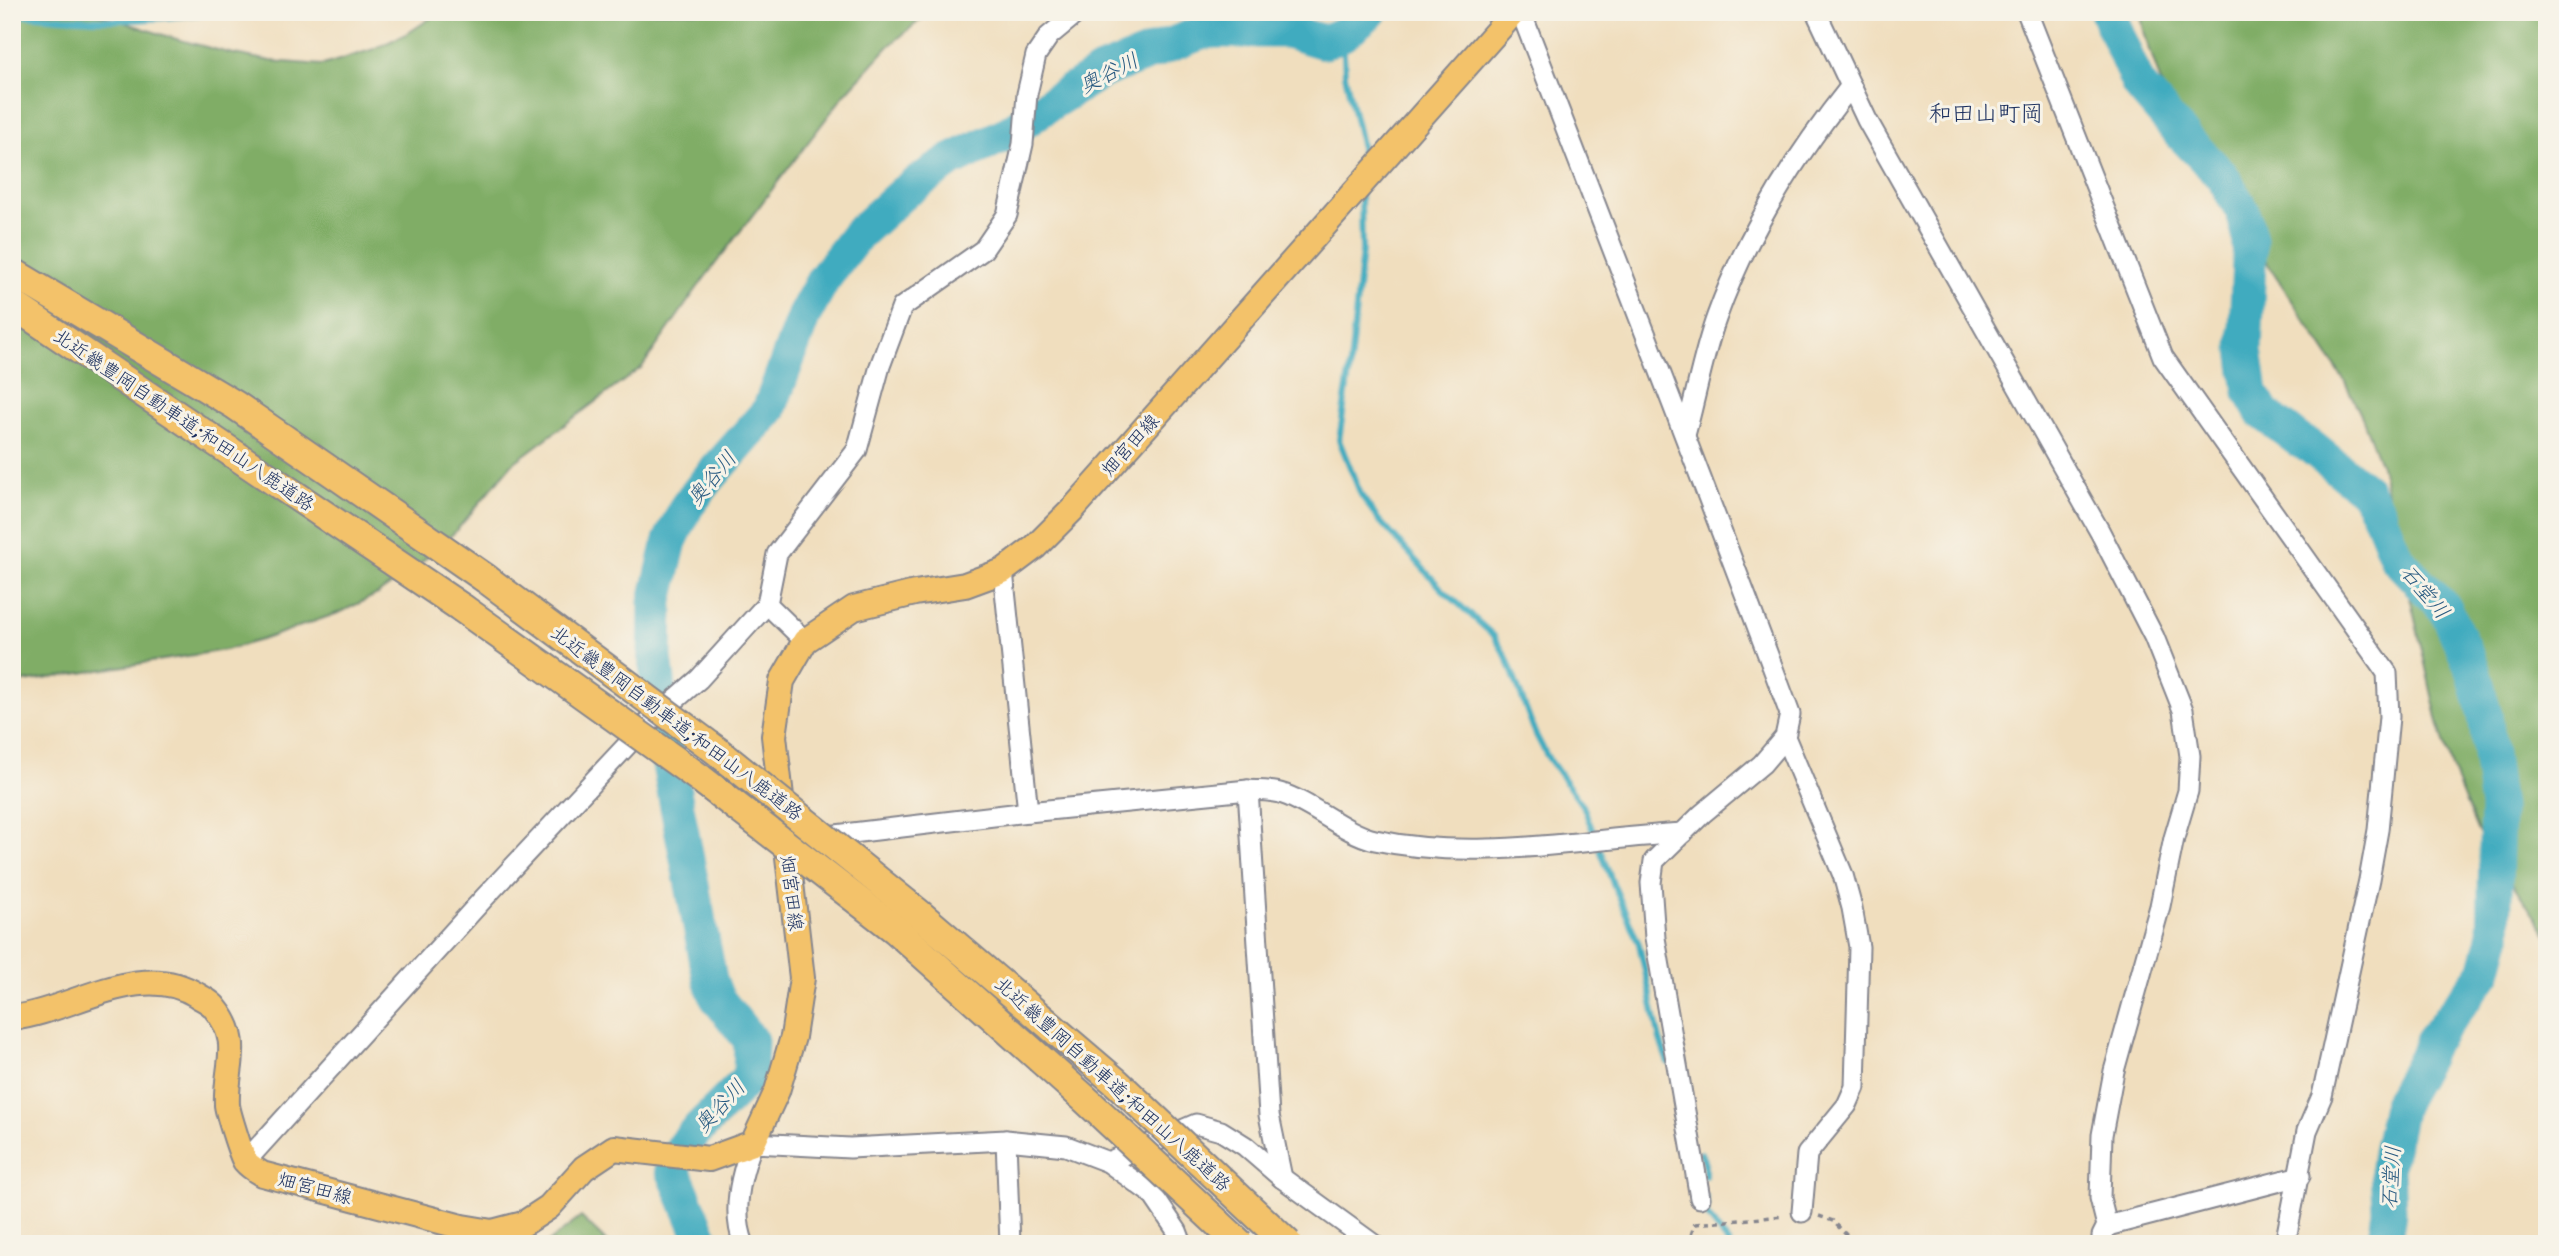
<svg xmlns="http://www.w3.org/2000/svg" width="2559" height="1256" font-family="Sriracha,'Klee One',sans-serif">
  <style>
    .forest { fill: #80ad66; stroke: #4e6e62; stroke-width: 2 }
    .lines { fill: none; stroke-linecap: round; stroke-linejoin: round }
    .stream { stroke: #3fabbf; stroke-width: 6 }
    .river { stroke: #3fabbf; stroke-width: 35 }
    .minor-casing { stroke: #86868e; stroke-width: 23 }
    .major-casing { stroke: #86868e; stroke-width: 28 }
    .highway-casing { stroke: #86868e; stroke-width: 32 }
    .path { stroke: #86868e; stroke-width: 3.5; stroke-dasharray: 5 5; stroke-linecap: butt }
    .minor { stroke: #fff; stroke-width: 19 }
    .major { stroke: #f3c26a; stroke-width: 24 }
    .highway { stroke: #f3c26a; stroke-width: 28 }
    .highway-bridge-casing { stroke: #86868e; stroke-width: 32; stroke-linecap: butt }
    .highway-bridge { stroke: #f3c26a; stroke-width: 28 }
    .labels { text-anchor: middle; dominant-baseline: central; stroke-width: 6; stroke-linejoin: round; paint-order: stroke }
    .street-label { font-size: 19px; fill: #1b2f5e; stroke: #f7f3e8 }
    .water-label { font-size: 21px; font-style: italic; fill: #285a80; stroke: #f7f3e8 }
    .quarter-label { font-size: 23px; fill: #1b2f5e; stroke: #f7f3e8 }
  </style>
  <rect width="100%" height="100%" fill="#f7f3e8"/>
  <filter id="ink" filterUnits="userSpaceOnUse"><feTurbulence type="fractalNoise" baseFrequency=".0143" numOctaves="2"/><feDisplacementMap in="SourceGraphic" scale="14" xChannelSelector="R" yChannelSelector="G"/><feConvolveMatrix kernelMatrix="1 2 1 2 8 2 1 2 1" color-interpolation-filters="sRGB"/></filter>
  <filter id="wash" filterUnits="userSpaceOnUse"><feTurbulence type="fractalNoise" baseFrequency=".00686" numOctaves="4" result="noise"/><feDisplacementMap in="SourceGraphic" scale="28" xChannelSelector="R" yChannelSelector="G"/><feGaussianBlur stdDeviation="1.57" result="paint"/><feColorMatrix in="noise" values="0 0 0 0 0 0 0 0 0 0 0 0 0 0 0 0 0 1.4 0 .05"/><feComposite in="paint" operator="in"/></filter>
  <g filter="url(#wash)">
    <rect width="100%" height="100%" fill="#f0debe"/>
    <!-- forest -->
    <g class="forest">
      <path d="M12,12h81l80,26 56,15 42,8 52,4 51,-16 34,-16 32,-21h490l-41,34 -44,48 -145,190 -58,83 -130,97 -56,67 -41,37 -37,26 -37,18 -80,28 -36,10 -213,34z"/>
      <path d="M2140,12h407v923l-69,-103 -21,-50 -18,-55 -58,-261 -19,-49 -18,-37 -171,-261 -28,-84z"/>
      <path d="M581,1217l28,27h-63z"/>
    </g>
    <g class="lines">
      <!-- stream -->
      <g class="stream">
        <path d="M12,15c22,0 44,3 66,4 45,3 92,0 136,-7"/>
        <path d="M1343,34l2,41 16,69v29"/>
        <path d="M1361,195l1,56 -13,122 -10,67 22,55 17,24 63,69 53,48 13,22 28,75 12,23 37,52 28,73 27,63 21,96 8,23"/>
        <path d="M1701,1153l4,10v13"/>
        <path d="M1706,1197l1,18 22,29"/>
      </g>
      <!-- river -->
      <g class="river">
        <path d="M2107,12l31,72 43,50 41,42 21,36 7,27 -5,111 6,42 12,21 37,28 10,5 56,45 12,21 19,47 49,51 27,60 12,45 12,92 -3,131 -9,34 -54,70 -5,14 -25,45 -14,66 2,45 -5,32"/>
        <path d="M704,1244l-32,-76 12,-23 11,-13 48,-48 7,-10 1,-33 -34,-43 -7,-19 -42,-219 -13,-103 1,-56 14,-60 17,-35 21,-27 61,-69 35,-95 19,-35 35,-46 45,-41 45,-31 62,-30 38,-27 53,-33 97,-38 14,-3h75l37,11 19,-8 27,-22"/>
      </g>
    </g>
  </g>
  <g filter="url(#ink)">
    <g class="lines">
      <!-- minor casing -->
      <g class="minor-casing">
        <g id="minor">
          <path d="M1521,12c90,234 182,467 269,702l-5,23 -23,27 -60,50 -48,47 -3,22 4,55 45,260"/>
          <path d="M1816,12l51,108 233,412 54,105 29,73 7,46 -2,35 -14,47 -14,68 -46,165 -12,64 -2,63 7,28 -5,10v8"/>
          <path d="M2027,12l136,345 224,316 2,44 -11,113 -9,50 -47,216 -15,35 -22,113"/>
          <path d="M1685,435c11,-39 18,-81 32,-119 30,-83 79,-161 134,-230"/>
          <path d="M1003,571l25,241"/>
          <path d="M805,641l-38,-37 10,-50 80,-104 23,-84 22,-59 81,-57 24,-35 16,-71 4,-50 9,-39 13,-19 29,-24"/>
          <path d="M1785,737l58,138 9,33 7,39 -4,140 -8,18 -40,49 -5,58"/>
          <path d="M1248,790l21,325 13,63"/>
          <path d="M785,841l243,-29 220,-22c10,1 22,0 32,3 31,9 64,40 95,47 101,22 207,-1 308,-7"/>
          <path d="M1006,1140l4,104"/>
          <path d="M245,1162l240,-265 161,-172 53,-46 68,-75"/>
          <path d="M1108,1162l88,-38 25,7 24,15 37,32 91,66"/>
          <path d="M2107,1226l193,-50"/>
          <path d="M744,1244c-13,-32 -3,-71 9,-101l97,5 156,-8 60,6 42,16 44,32 25,37 5,13"/>
        </g>
      </g>
      <!-- major casing -->
      <g class="major-casing">
        <path id="major" d="M12,1018c60,-7 128,-59 185,-23 6,4 14,7 18,13 29,35 10,58 12,97 1,8 14,50 18,56 4,5 12,10 17,13l200,53 30,5 31,-8 26,-17 35,-39 30,-20 95,11 44,-16 24,-52 16,-54 9,-59 -28,-242 8,-55 23,-40 49,-33 61,-15 50,-8 38,-14 32,-24 37,-37 442,-498"/>
      </g>
      <!-- highway casing -->
      <g class="highway-casing">
        <g id="highway">
          <path d="M12,272l223,133 250,173"/>
          <path d="M12,304l450,304"/>
        </g>
      </g>
      <!-- path -->
      <g class="path">
        <path d="M1819,1216l14,5 22,23"/>
        <path d="M1695,1224l89,-8"/>
        <path d="M1688,1244l7,-21"/>
      </g>
      <!-- minor -->
      <use href="#minor" class="minor"/>
      <!-- major -->
      <use href="#major" class="major"/>
      <!-- highway -->
      <use href="#highway" class="highway"/>
      <!-- highway-bridge casing -->
      <g class="highway-bridge-casing">
        <g id="highway-bridge">
          <path d="M485,578l232,173 201,162 199,170 171,161"/>
          <path d="M462,608l239,171 195,151 189,169 155,145"/>
        </g>
      </g>
      <!-- highway-bridge -->
      <use href="#highway-bridge" class="highway-bridge"/>
    </g>
  </g>
  <g class="labels">
    <!-- street labels -->
    <g class="street-label">
      <text transform="translate(184 420) rotate(34)">北近畿豊岡自動車道;和田山八鹿道路</text>
      <text transform="translate(1130 445) rotate(-48)">畑宮田線</text>
      <text transform="translate(677 723) rotate(37)">北近畿豊岡自動車道;和田山八鹿道路</text>
      <text transform="translate(792 893) rotate(83)">畑宮田線</text>
      <text transform="translate(1113 1084) rotate(42)">北近畿豊岡自動車道;和田山八鹿道路</text>
      <text transform="translate(315 1188) rotate(15)">畑宮田線</text>
    </g>
    <!-- water labels -->
    <g class="water-label">
      <text transform="translate(1109 73) rotate(-27)">奥谷川</text>
      <text transform="translate(712 478) rotate(-50)">奥谷川</text>
      <text transform="translate(2425 592) rotate(50)">石堂川</text>
      <text transform="translate(720 1106) rotate(-47)">奥谷川</text>
      <text transform="translate(2391 1177) rotate(-86)">石堂川</text>
    </g>
    <!-- quarter labels -->
    <g class="quarter-label">
      <text x="1986" y="113">和田山町岡</text>
    </g>
  </g>
  <!-- margin -->
  <rect width="2559" height="1256" fill="none" stroke="#f7f3e8" stroke-width="42"/>
</svg>
